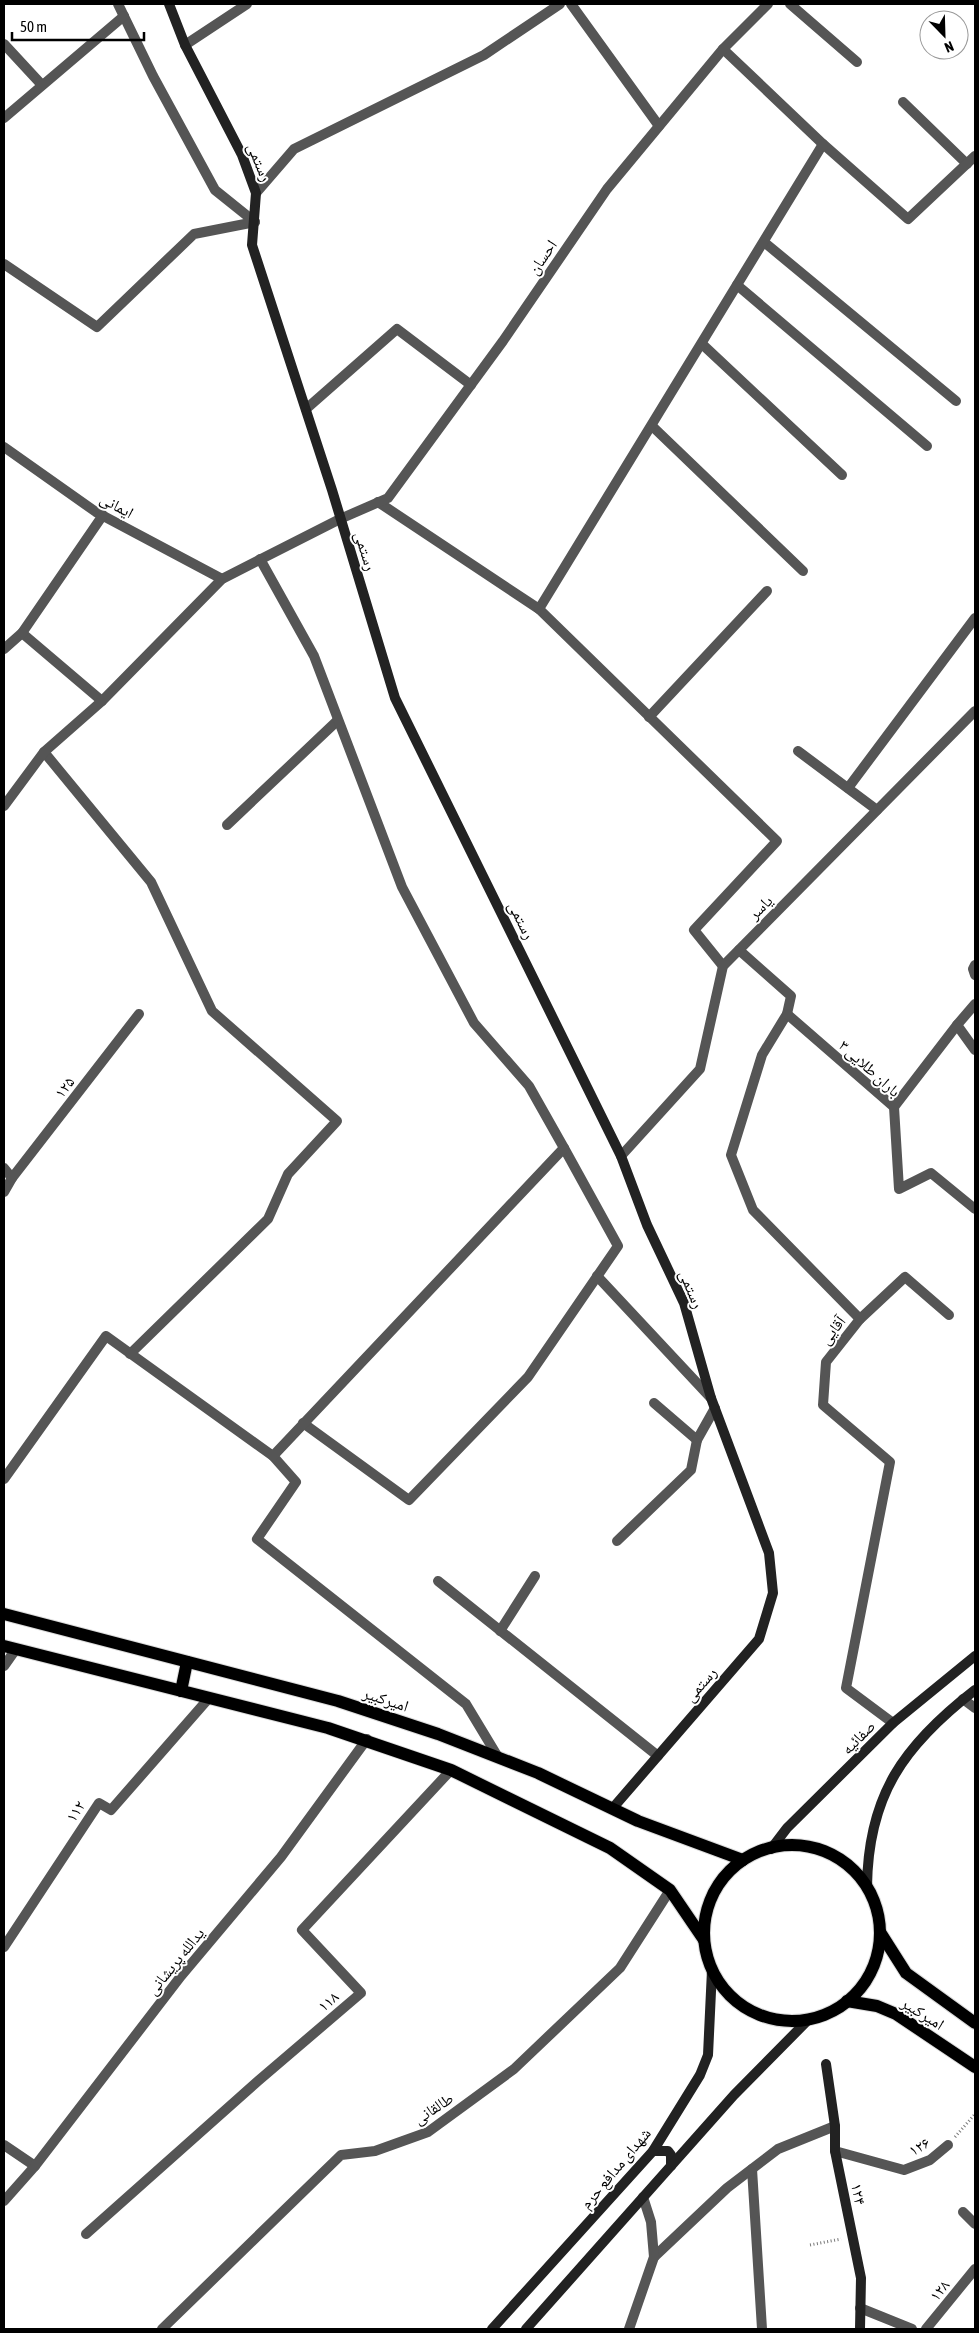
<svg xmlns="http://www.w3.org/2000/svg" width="979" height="2333" font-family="'Asap Condensed','Noto Naskh Arabic',sans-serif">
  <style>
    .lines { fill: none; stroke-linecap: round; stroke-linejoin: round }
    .primary-casing { stroke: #dbdbdb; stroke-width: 14 }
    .path { stroke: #777; stroke-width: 3; stroke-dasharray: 1 2.5; stroke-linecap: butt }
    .lane { stroke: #555; stroke-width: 10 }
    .street { stroke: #555; stroke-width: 10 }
    .secondary { stroke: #222; stroke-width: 10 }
    .primary { stroke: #000; stroke-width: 12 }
    .labels { text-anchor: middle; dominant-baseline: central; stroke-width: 4; stroke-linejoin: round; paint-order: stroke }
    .street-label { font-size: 16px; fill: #000; stroke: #fff }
  </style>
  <rect width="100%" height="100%" fill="#fff"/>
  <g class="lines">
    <!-- primary casing -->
    <g class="primary-casing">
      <g id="primary">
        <path d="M4,1614l334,87 100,33 100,39 100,48 105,39"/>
        <path d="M4,1646l324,82 123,42 159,78 60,42 34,50"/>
        <path d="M181,1691l6,-29"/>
        <circle cx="792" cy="1933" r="88"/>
        <path d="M880,1932l26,41 69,50"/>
        <path d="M847,2001l30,5 19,8 79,53"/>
      </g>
    </g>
    <!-- path -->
    <g class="path">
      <path d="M955,2137l20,-23"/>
      <path d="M810,2245l31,-6"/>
    </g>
    <!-- lane -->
    <g class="lane">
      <path d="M963,2212l12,12"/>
      <path d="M860,2308l52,21"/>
    </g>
    <!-- street -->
    <g class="street">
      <path d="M118,4l35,72 62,114 40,32"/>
      <path d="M571,4l88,122"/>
      <path d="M790,4l67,58"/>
      <path d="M4,44l37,40"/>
      <path d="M185,45l62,-41"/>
      <path d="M723,49l100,95"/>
      <path d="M903,102l64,62"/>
      <path d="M4,118l120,-102"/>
      <path d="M256,193l38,-44 190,-94 76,-51"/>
      <path d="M764,242l192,159"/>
      <path d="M4,264l93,63 97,-93 61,-12"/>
      <path d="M737,285l190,161"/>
      <path d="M702,344l140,131"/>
      <path d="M306,409l91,-80 74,56"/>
      <path d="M652,426l151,145"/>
      <path d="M4,447l92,65 126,67"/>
      <path d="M378,502l161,107 284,-465 85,75 67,-63"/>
      <path d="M539,609l238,232 -83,89 29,36"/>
      <path d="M22,633l80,68"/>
      <path d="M4,649l18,-16 81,-118"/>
      <path d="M649,717l118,-126"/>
      <path d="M798,751l79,59"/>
      <path d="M44,752l107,130 61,129 125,110 -49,53 -20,45 -138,135"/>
      <path d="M848,788l127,-170"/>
      <path d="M4,806l40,-54 58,-51 120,-122 118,-60 48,-21 115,-157 104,-152 116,-140 45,-45"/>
      <path d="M227,825l110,-104"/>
      <path d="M739,950l52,46 -4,18 -25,41 -31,100 22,55 107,109 -34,43 -3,43 67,57 -44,226 47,35"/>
      <path d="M975,965l-2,4 2,6"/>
      <path d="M975,1004l-18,21 18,25"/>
      <path d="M787,1014l107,93 5,82 32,-16 44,36"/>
      <path d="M894,1107l63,-82"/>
      <path d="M621,1156l79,-87 23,-103 252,-255"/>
      <path d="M4,1168l8,10 -8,14"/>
      <path d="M12,1178l127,-164"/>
      <path d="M597,1276l114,122"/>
      <path d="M860,1319l45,-42 44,38"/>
      <path d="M654,1403l43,37 18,-32"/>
      <path d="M303,1423l106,77 119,-123 90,-131 -54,-98"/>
      <path d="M273,1456l23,26 -39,57 209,165 32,53"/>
      <path d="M4,1479l102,-143 167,120 291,-308 -35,-62 -55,-63 -72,-136 -88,-231 -54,-97"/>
      <path d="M617,1541l74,-71 6,-30"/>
      <path d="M438,1581l220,175"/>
      <path d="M500,1631l35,-55"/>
      <path d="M4,1666l12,-17"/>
      <path d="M963,1699l12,9"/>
      <path d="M4,1947l95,-144 12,7 98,-112"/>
      <path d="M4,2145l31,21"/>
      <path d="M835,2151l69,19 26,-10 18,-15"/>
      <path d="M752,2169l10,160"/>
      <path d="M4,2201l31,-35 146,-190 100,-119 86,-118"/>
      <path d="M86,2234l172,-153 103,-88 -59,-63 149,-160"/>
      <path d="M654,2257l73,-69 51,-39 57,-23"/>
      <path d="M162,2329l179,-174 34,-4 53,-19 86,-63 106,-101 50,-78"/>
      <path d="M629,2329l25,-72 -3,-35 -8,-25"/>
      <path d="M926,2329l49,-60"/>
    </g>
    <!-- secondary -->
    <g class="secondary">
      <path d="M169,4l16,41 57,110 14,38 -4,52 80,245 63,208 226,458 26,69 37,78 27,95 58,155 4,40 -14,46 -147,170"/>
      <path d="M771,1849l16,-21 106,-105 82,-67"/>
      <path d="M867,1887c1,-92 37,-142 108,-197"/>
      <path d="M826,2064l9,62v25l26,127 -1,51"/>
      <path d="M653,2151h15l3,4v11"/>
      <path d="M492,2329l161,-178 47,-76 8,-20 4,-85"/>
      <path d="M526,2329l208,-234 75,-76"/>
    </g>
    <!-- primary -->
    <use href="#primary" class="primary"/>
  </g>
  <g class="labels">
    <!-- street labels -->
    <g class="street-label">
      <text transform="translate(260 162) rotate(68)">رستمی</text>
      <text transform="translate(542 257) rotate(-56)">احسان</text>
      <text transform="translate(117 505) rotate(29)">ایمانی</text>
      <text transform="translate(366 551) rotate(73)">رستمی</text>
      <text transform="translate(760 907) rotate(-45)">یاسر</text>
      <text transform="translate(522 920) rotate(64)">رستمی</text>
      <text transform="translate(870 1068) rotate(42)">باران طلایی ۳</text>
      <text transform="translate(64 1087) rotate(-53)">۱۲۵</text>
      <text transform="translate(692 1289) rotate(68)">رستمی</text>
      <text transform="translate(832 1330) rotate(-52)">آقایی</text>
      <text transform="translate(700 1684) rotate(-49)">رستمی</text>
      <text transform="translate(386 1699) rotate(18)">امیرکبیر</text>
      <text transform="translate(858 1737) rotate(-45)">صفائیه</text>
      <text transform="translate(75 1811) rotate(-57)">۱۱۲</text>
      <text transform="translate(175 1961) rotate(-51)">یدالله پریشانی</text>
      <text transform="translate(328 2001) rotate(-40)">۱۱۸</text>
      <text transform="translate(923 2013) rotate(32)">امیرکبیر</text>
      <text transform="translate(433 2108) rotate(-33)">طالقانی</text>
      <text transform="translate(919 2146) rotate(-30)">۱۲۶</text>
      <text transform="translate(615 2168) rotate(-50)">شهدای مدافع حرم</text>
      <text transform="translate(859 2194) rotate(79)">۱۲۴</text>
      <text transform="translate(939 2290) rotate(-51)">۱۲۸</text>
    </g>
  </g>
  <!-- border -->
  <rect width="979" height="2333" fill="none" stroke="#000000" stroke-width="10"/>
  <!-- north arrow -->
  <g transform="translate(944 35) rotate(157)"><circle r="24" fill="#ffffff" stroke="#999999"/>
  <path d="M0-4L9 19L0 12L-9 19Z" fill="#000000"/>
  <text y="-8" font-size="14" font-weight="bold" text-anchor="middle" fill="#000000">N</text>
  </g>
  <!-- scale -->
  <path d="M12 32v8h132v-8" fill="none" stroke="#000000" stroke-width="2.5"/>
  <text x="20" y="32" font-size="15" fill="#000000" stroke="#ffffff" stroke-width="4" paint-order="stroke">50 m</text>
</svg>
